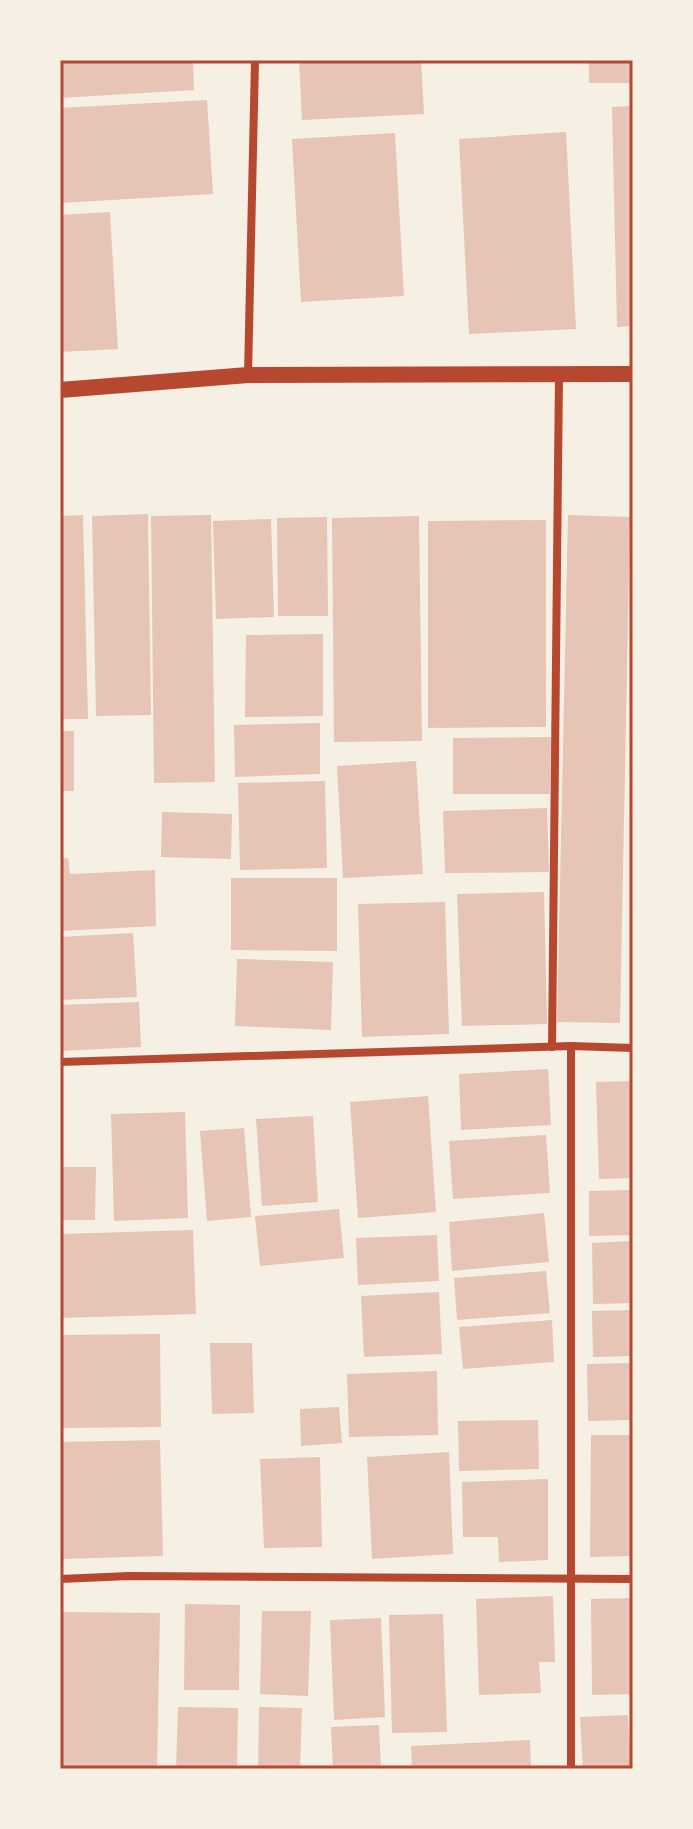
<svg xmlns="http://www.w3.org/2000/svg" width="693" height="1829" font-family="'Titillium Web',sans-serif">
  <style>
    .building { fill: #e6c5b7 }
    .lines { fill: none; stroke-linecap: round; stroke-linejoin: round }
    .minor { stroke: #b5482f; stroke-width: 8 }
    .secondary { stroke: #b5482f; stroke-width: 16 }
    .neatline { fill: none; stroke: #b5482f; stroke-width: 3 }
  </style>
  <rect width="100%" height="100%" fill="#f6efe4"/>
  <!-- building -->
  <g class="building">
    <path d="M60,60h133l1,30 -134,8z"/>
    <path d="M299,60h122l3,54 -122,6z"/>
    <rect x="589" y="60" width="44" height="23"/>
    <path d="M207,100l6,94 -153,9v-95z"/>
    <path d="M633,106v220l-16,1 -5,-220z"/>
    <path d="M566,132l10,197 -107,5 -10,-195z"/>
    <path d="M395,133l9,163 -103,6 -9,-163z"/>
    <path d="M110,212l8,137 -58,3v-137z"/>
    <path d="M148,514l3,201 -55,1 -4,-200z"/>
    <path d="M83,515l5,204h-28v-203z"/>
    <path d="M211,515l4,267 -61,1 -3,-267z"/>
    <path d="M568,515l62,2 -10,506 -63,-1z"/>
    <path d="M419,516l3,225 -88,1 -2,-224z"/>
    <path d="M327,517l1,99h-50l-1,-98z"/>
    <path d="M271,519l3,98 -58,2 -3,-98z"/>
    <path d="M546,520v207l-118,1v-207z"/>
    <path d="M323,634v82l-78,1 1,-82z"/>
    <path d="M320,723v51l-85,3 -1,-52z"/>
    <rect x="60" y="731" width="14" height="60"/>
    <path d="M551,737l-1,57h-97v-56z"/>
    <path d="M416,761l7,113 -80,4 -6,-112z"/>
    <path d="M325,781l2,87 -87,2 -2,-87z"/>
    <path d="M547,808l2,64 -104,1 -2,-62z"/>
    <path d="M162,812l70,2 -1,45 -70,-2z"/>
    <path d="M68,858l2,16 85,-4 1,56 -96,5v-72z"/>
    <path d="M231,878h106v73l-106,-1z"/>
    <path d="M544,892l3,132 -85,2 -5,-132z"/>
    <path d="M445,902l4,132 -87,3 -4,-133z"/>
    <path d="M133,933l4,64 -77,3v-63z"/>
    <path d="M237,959l96,3 -2,68 -96,-4z"/>
    <path d="M139,1002l2,45 -81,4v-46z"/>
    <path d="M548,1069l3,56 -90,5 -2,-56z"/>
    <path d="M633,1081v97l-34,1 -3,-97z"/>
    <path d="M428,1096l8,116 -78,6 -8,-116z"/>
    <path d="M185,1112l3,106 -74,3 -3,-107z"/>
    <path d="M313,1116l5,86 -56,4 -6,-87z"/>
    <path d="M244,1128l7,89 -44,4 -7,-90z"/>
    <path d="M546,1135l4,58 -97,6 -4,-58z"/>
    <path d="M60,1167h36l-1,53h-35z"/>
    <path d="M633,1190v45l-44,1v-45z"/>
    <path d="M339,1209l5,49 -84,8 -5,-50z"/>
    <path d="M544,1213l5,49 -97,9 -3,-49z"/>
    <path d="M193,1230l3,84 -136,4v-84z"/>
    <path d="M437,1235l2,46 -81,4 -2,-47z"/>
    <path d="M633,1241v62l-40,1 -1,-61z"/>
    <path d="M546,1271l4,42 -93,7 -3,-42z"/>
    <path d="M439,1292l3,62 -78,3 -3,-61z"/>
    <path d="M633,1310v46l-40,1 -1,-46z"/>
    <path d="M552,1320l2,42 -91,7 -4,-42z"/>
    <path d="M160,1334l1,93 -101,1v-93z"/>
    <path d="M210,1343h42l2,70 -42,1z"/>
    <path d="M633,1363v57l-45,1 -1,-57z"/>
    <path d="M437,1371l1,64 -89,2 -2,-63z"/>
    <path d="M339,1407l3,36 -41,3 -1,-37z"/>
    <path d="M538,1420l1,49 -80,2 -1,-50z"/>
    <path d="M591,1435h42v121l-43,1z"/>
    <path d="M160,1440l3,116 -103,3v-117z"/>
    <path d="M449,1452l4,102 -81,5 -5,-102z"/>
    <path d="M320,1457l2,90 -58,1 -4,-89z"/>
    <path d="M548,1479v81l-49,2 -1,-25h-35l-1,-55z"/>
    <path d="M553,1596l2,66h-16l2,31 -62,2 -3,-96z"/>
    <path d="M633,1598v96l-41,1 -1,-96z"/>
    <path d="M185,1604l55,1 -1,85h-55z"/>
    <path d="M262,1611h49l-3,85 -48,-2z"/>
    <path d="M60,1612l100,1 -3,156h-97z"/>
    <path d="M443,1614l4,118 -55,1 -3,-118z"/>
    <path d="M381,1618l4,99 -51,3 -4,-100z"/>
    <path d="M178,1707l60,1 -1,61h-61z"/>
    <path d="M259,1707l43,1 -2,61h-42z"/>
    <path d="M628,1715l3,54h-48l-3,-52z"/>
    <path d="M379,1725l2,44h-48l-2,-42z"/>
    <path d="M530,1740l1,29h-119l-1,-23z"/>
  </g>
  <g class="lines">
    <!-- minor -->
    <g class="minor">
      <path d="M248,375l7,-315"/>
      <path d="M552,1047l7,-673"/>
      <path d="M60,1062l511,-16 62,2"/>
      <path d="M60,1579l69,-3 504,3"/>
      <path d="M571,1769v-723"/>
    </g>
    <!-- secondary -->
    <path class="secondary" d="M60,390l188,-15 385,-1"/>
  </g>
  <!-- border -->
  <rect width="693" height="1829" fill="none" stroke="#f6efe4" stroke-width="124"/>
  <rect x="62" y="62" width="569" height="1705" class="neatline"/>
</svg>
